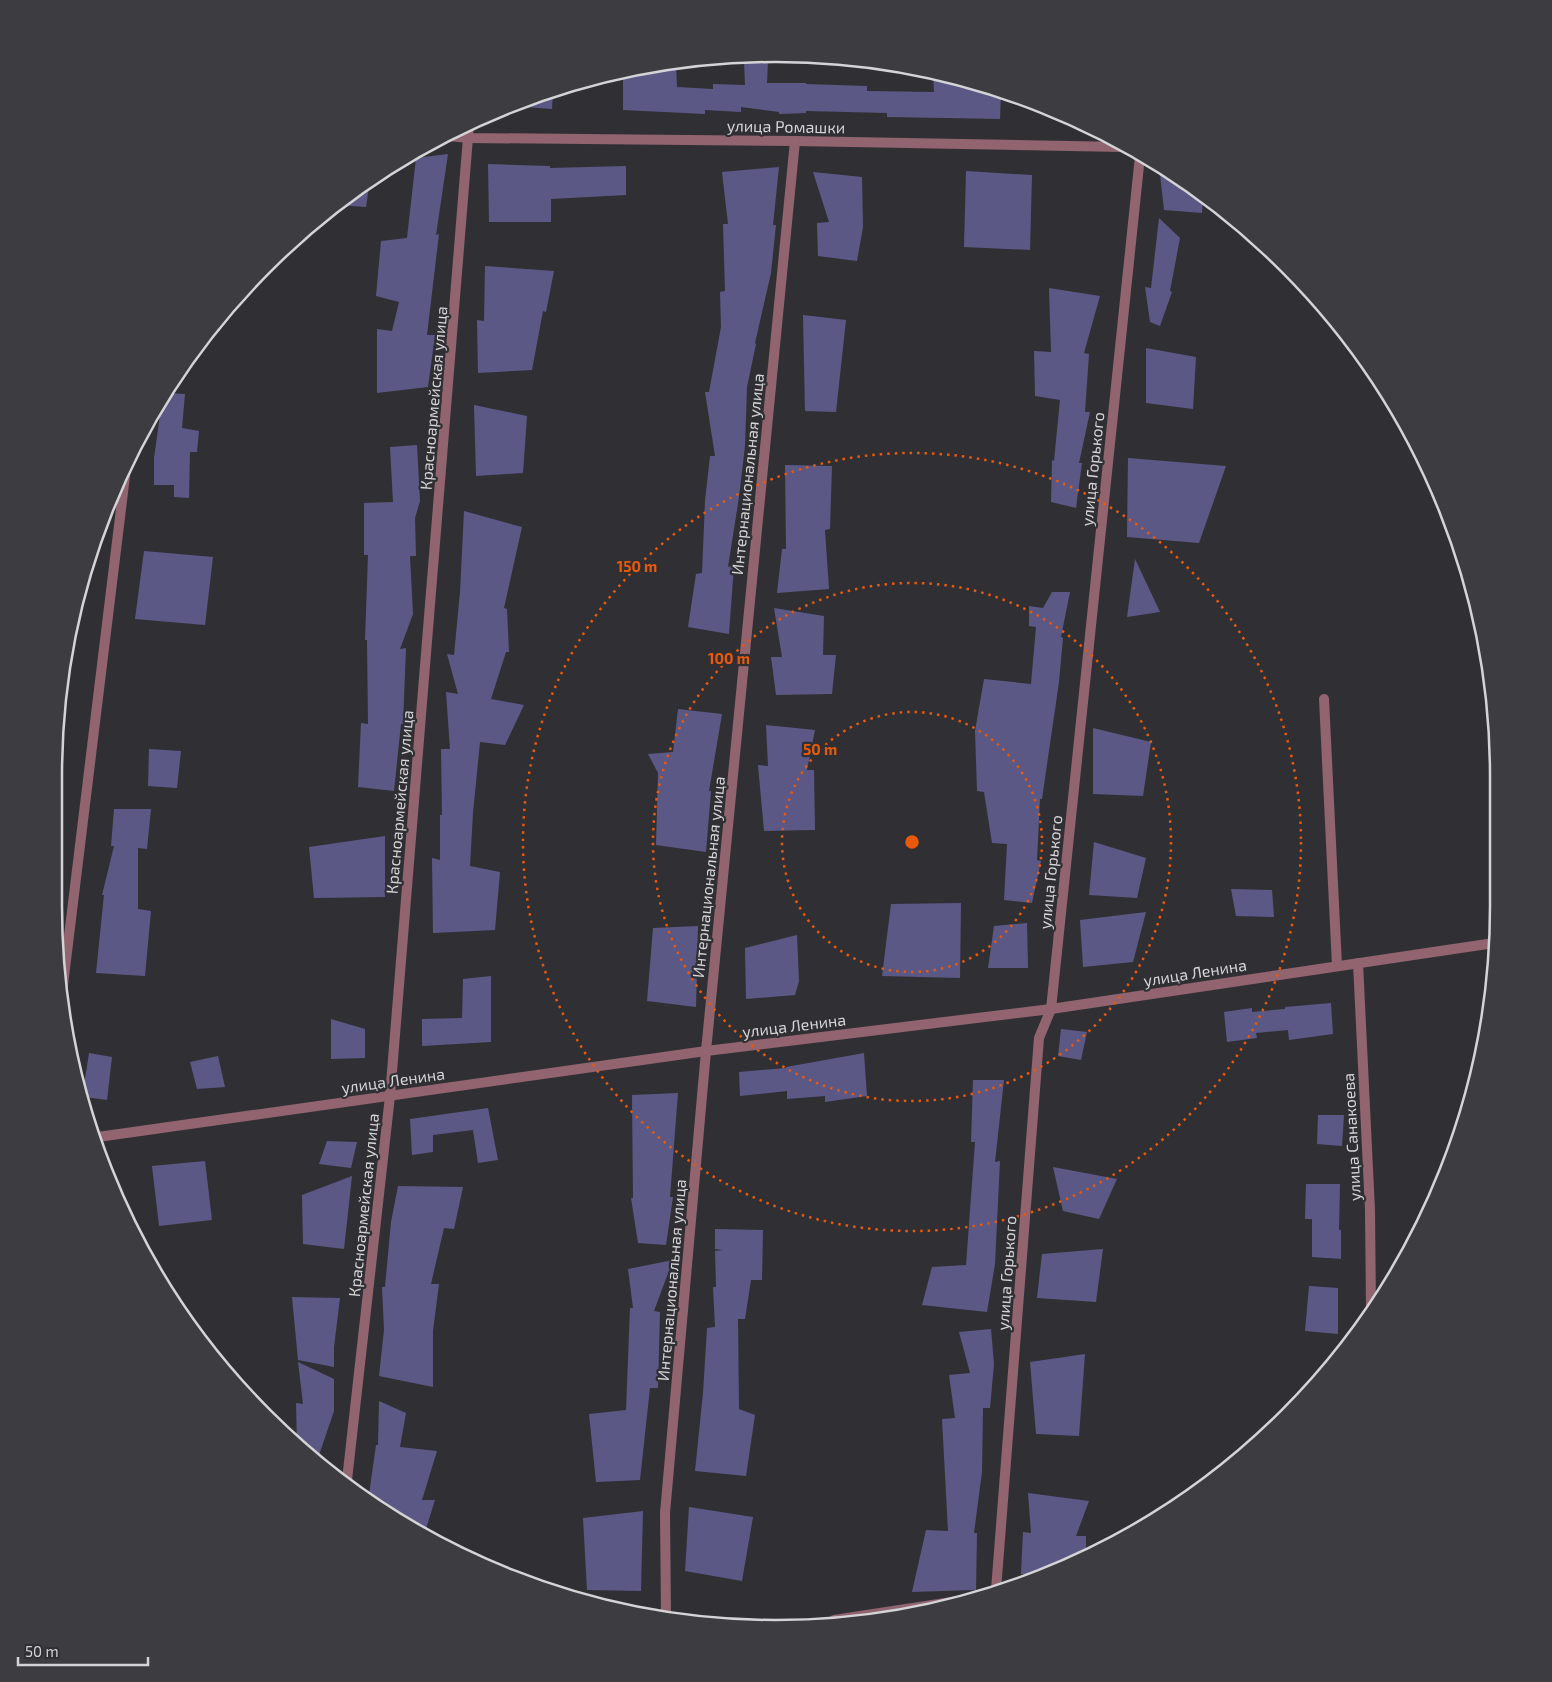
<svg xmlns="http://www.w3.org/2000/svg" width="1552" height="1682" font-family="'Exo 2',sans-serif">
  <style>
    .building { fill: #5b5886 }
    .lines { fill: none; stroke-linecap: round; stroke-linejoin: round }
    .minor { stroke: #916470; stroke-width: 10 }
    .tertiary { stroke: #916470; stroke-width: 10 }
    .ring { fill: none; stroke: #e8590c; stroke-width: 2.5; stroke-dasharray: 2.5 5 }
    .labels { text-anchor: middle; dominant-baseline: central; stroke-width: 4.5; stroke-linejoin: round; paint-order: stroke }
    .street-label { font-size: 16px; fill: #d4d4d7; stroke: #303034 }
    .rim { fill: none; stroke: #d4d4d7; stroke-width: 2.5 }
    .centre { fill: #e8590c; stroke: #303034; stroke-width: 2.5 }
    .ring-label { font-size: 15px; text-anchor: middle; font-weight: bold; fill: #e8590c; stroke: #303034; stroke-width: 4.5; stroke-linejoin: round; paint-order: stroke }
  </style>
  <rect width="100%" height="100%" fill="#303034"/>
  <!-- building -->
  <g class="building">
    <path d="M744,61l24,1 -1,21h39v1l61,2v5l67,1 -1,-20 68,21 -1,26 -113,-2v-4l-81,-2v2l-27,1v-2l-38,-5v5l-36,-2v4l-82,-4v-39l12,-3 41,-4 1,23 36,2v-5l32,1z"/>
    <path d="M553,93l-1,16 -40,-3v-1z"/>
    <path d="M448,154l-12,81 3,-1 -12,101h8l-7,52 -51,6v-64l15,2 7,-29 -23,-6 5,-55 26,-3 9,-80z"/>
    <path d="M488,164l62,2v2l76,-2v29l-75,4v23h-62z"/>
    <path d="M779,167l-6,58h3l-5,48 -16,70 1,1 -9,43 -2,59 -6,51 -11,70 6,-2 -5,69 -41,-7 8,-53 6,-1 3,-72 5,-45h5l-10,-64h4l12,-65 -1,-35 5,-1 -2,-67h5l-6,-52z"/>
    <path d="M966,171l66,4 -2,75 -66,-3z"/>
    <path d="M813,172l49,5 1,50 -6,34 -39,-5 -1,-33 12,-1z"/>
    <path d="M1160,174l16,1 27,22 -1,16 -38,-3z"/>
    <path d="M370,180l-4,27 -27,-2 21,-17z"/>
    <path d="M1159,218l21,20 -10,53 2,1 -12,34 -10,-4 -5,-35 6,1z"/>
    <path d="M485,266l69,5 -8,41 -3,-1 -11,59 -54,3 -1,-53 7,1z"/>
    <path d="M1049,288l51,8 -16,57 5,1 -4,58h5l-11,51h3l-6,45 -25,-6 1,-42 2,1 6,-61 -25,-4 -1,-45 17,1z"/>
    <path d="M803,315l43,5 -10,92 -31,-1z"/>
    <path d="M1146,348l50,9 -3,52 -47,-6z"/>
    <path d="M166,393l19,1 -3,34 17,3 -2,21h-7l-1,46 -15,-1v-12h-20v-27l8,-57z"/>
    <path d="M474,405l53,11 -4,57 -47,3z"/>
    <path d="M417,445l3,56 -5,17 1,38h-6l3,58 -13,35 6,-1 -3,76h-2l-7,67 -36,-4 3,-64 7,1 -1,-84h-2l3,-85h-4v-52l29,-1 -3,-55z"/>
    <path d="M1128,458l98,8 -27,77 -72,-6z"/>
    <path d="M785,465l47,1 -2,63 -5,1 4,59 -52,4 5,-44h4z"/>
    <path d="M464,511l58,16 -18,81 3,1 2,43h-3l-15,47 33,6 -19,40 -25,-3 -7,71 -3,53 30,6 -5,58 -62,3 -1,-75 8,2v-45h2l-1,-66h9l-4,-57 12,2 -11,-40 7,1 6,-63z"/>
    <path d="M144,551l69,6 -8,68 -70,-6z"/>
    <path d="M1135,559l25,53 -33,5z"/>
    <path d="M1052,592h18l-9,45 2,1 -4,44 -17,117h-2l-3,61 4,1 -9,42 -28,-3 3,-56 -15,-1 -8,-51 -7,-1 -2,-60 9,-52 47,5 5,-57 -7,-1v-20l14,2z"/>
    <path d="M774,608l50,8 -1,39h13l-4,39 -56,1 -5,-38h11z"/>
    <path d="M678,709l44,5 -13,77h2l-5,61 -50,-7 2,-72 -10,-19 25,-2z"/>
    <path d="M766,725l49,5 -8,40h7l1,60 -51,1 -6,-66 10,1z"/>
    <path d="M1093,728l58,14 -8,54 -50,-2z"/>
    <path d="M149,749l32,2 -4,37 -29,-2z"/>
    <path d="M114,809h37l-4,40 -9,-1v61l13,2 -6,65 -49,-3 8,-78h-2l12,-49h-3z"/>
    <path d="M385,836v61l-71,1 -5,-51z"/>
    <path d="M1094,842l52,16 -9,40 -48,-3z"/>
    <path d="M1231,889l41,1 2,27 -38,-1z"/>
    <path d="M961,903l-1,75 -78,-2 9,-72z"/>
    <path d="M1146,912l-13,50 -50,5 -3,-47z"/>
    <path d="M1027,923l1,45h-40l6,-42z"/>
    <path d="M698,926l-2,81 -49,-6 6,-73z"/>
    <path d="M797,935l2,46 -4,14 -49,4 -1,-51z"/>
    <path d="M491,976v66l-69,4v-27l40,-1 1,-39z"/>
    <path d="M1331,1003l2,31 -44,6 -1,-10 -32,3 1,5 -30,4 -3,-30 28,-4v4l33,-3v-2z"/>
    <path d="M331,1019l34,10v29l-34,1z"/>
    <path d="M1061,1029l26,3 -6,28 -23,-4z"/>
    <path d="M89,1053l23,4 -5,43 -22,-3 -2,-5z"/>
    <path d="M864,1053l3,43 -42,6v-6l-38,3v-8l-47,5 -1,-24 47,-4v-1z"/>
    <path d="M218,1056l7,31 -28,2 -7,-27z"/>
    <path d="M973,1080h31l-9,82 5,-1 -5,103 -8,48 -65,-7 10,-38 34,-2 9,-123h-4z"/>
    <path d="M678,1093l-8,104h3l-7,48 -28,-2 -7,-45h2l-1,-103z"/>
    <path d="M488,1108l10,52 -20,3 -5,-33 -40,5v17l-21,3 -2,-36z"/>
    <path d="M1318,1115h26l-2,31 -25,-2z"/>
    <path d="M327,1141l30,1 -6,26 -32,-4z"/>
    <path d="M205,1161l7,59 -53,6 -7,-60z"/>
    <path d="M1053,1167l64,12 -18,40 -36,-8z"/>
    <path d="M352,1176l-8,73 -41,-5 -1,-49z"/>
    <path d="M1306,1184h34l-1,46h2v29l-29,-2v-38h-7z"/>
    <path d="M398,1186l65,1 -9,42 -10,-1 -13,56h8l-6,47v56l-54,-11 5,-46 -2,-43h3l6,-65z"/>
    <path d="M715,1229l48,1 -1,50h-11l-6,39h-7l1,90 16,6 -9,61 -51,-5 8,-78 4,-65 8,-1 -2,-40h3l-1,-36 8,-1 -8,-1z"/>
    <path d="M1103,1249l-7,53 -59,-4 5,-44z"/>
    <path d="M673,1260l-19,51 6,1 -2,76h-8l-10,92 -44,2 -7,-68 37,-4 4,-102h3l-5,-39z"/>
    <path d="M1309,1286l29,2v46l-33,-3z"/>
    <path d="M292,1297l48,1 -6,49v20l-36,-7z"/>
    <path d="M991,1329l3,35 -4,44h-7l-1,64 -8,61h3l-1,57 -64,2 14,-62 22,1 -6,-112 13,-1 -6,-43 21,-2 -11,-41z"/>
    <path d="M1085,1354l-6,82 -43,-2 -6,-72z"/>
    <path d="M298,1362l36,17v32l-17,50 -20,-15 -1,-43 7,1z"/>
    <path d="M379,1401l27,12 -6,34 37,4 -15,49h13l-10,32 -56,-37 7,-50h2z"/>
    <path d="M1028,1493l61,8 -13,35h10v20l-33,17 -9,3 -23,-2 2,-42 8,1z"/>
    <path d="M689,1507l64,10 -11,64 -57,-10z"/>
    <path d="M643,1511l-2,80 -54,-1 -4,-72z"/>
  </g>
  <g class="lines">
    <!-- minor -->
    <g class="minor">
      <path d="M448,136l21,2 326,3 328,6"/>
      <path d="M1324,699l13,267"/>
      <path d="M1358,963l12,247 1,99"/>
      <path d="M62,993l64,-525"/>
      <path d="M347,1480l43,-384 79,-971"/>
      <path d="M996,1590l43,-552 12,-29 89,-853"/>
      <path d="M666,1616l-1,-103 41,-462 89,-910"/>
      <path d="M834,1620l131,-20"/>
    </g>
    <!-- tertiary -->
    <path class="tertiary" d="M98,1137l608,-86 345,-42 443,-66"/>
  </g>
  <!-- distance rings -->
  <g class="ring">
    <circle cx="912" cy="842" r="130"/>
    <circle cx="912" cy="842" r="259"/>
    <circle cx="912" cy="842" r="389"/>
  </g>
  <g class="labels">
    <!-- street labels -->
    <g class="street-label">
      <text transform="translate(786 126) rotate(1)">улица Ромашки</text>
      <text transform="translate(433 398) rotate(-85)">Красноармейская улица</text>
      <text transform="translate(1092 469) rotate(-84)">улица Горького</text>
      <text transform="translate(747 474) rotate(-84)">Интернациональная улица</text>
      <text transform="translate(399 802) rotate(-85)">Красноармейская улица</text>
      <text transform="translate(1050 872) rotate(-84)">улица Горького</text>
      <text transform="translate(708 877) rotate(-84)">Интернациональная улица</text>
      <text transform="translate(1195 972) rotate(-9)">улица Ленина</text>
      <text transform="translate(794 1025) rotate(-7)">улица Ленина</text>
      <text transform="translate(393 1080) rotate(-8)">улица Ленина</text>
      <text transform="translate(1351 1137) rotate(-93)">улица Санакоева</text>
      <text transform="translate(363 1205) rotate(-84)">Красноармейская улица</text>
      <text transform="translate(1006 1273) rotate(-86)">улица Горького</text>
      <text transform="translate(671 1280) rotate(-85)">Интернациональная улица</text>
    </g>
  </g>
  <!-- crop -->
  <path d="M0 0H1552V1682H0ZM776 62H776A714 714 0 0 1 1490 776V906A714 714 0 0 1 776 1620H776A714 714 0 0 1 62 906V776A714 714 0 0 1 776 62Z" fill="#3d3d41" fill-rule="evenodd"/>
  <path class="rim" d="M776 62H776A714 714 0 0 1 1490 776V906A714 714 0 0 1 776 1620H776A714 714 0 0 1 62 906V776A714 714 0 0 1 776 62Z"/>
  <circle cx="912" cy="842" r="8" class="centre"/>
  <g class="ring-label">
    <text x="637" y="572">150 m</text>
    <text x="729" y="664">100 m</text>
    <text x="820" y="755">50 m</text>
  </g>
  <!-- scale -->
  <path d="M18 1657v8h130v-8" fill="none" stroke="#d4d4d7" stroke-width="2.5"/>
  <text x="25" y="1657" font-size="15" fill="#d4d4d7" stroke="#303034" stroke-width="4" paint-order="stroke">50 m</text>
</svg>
